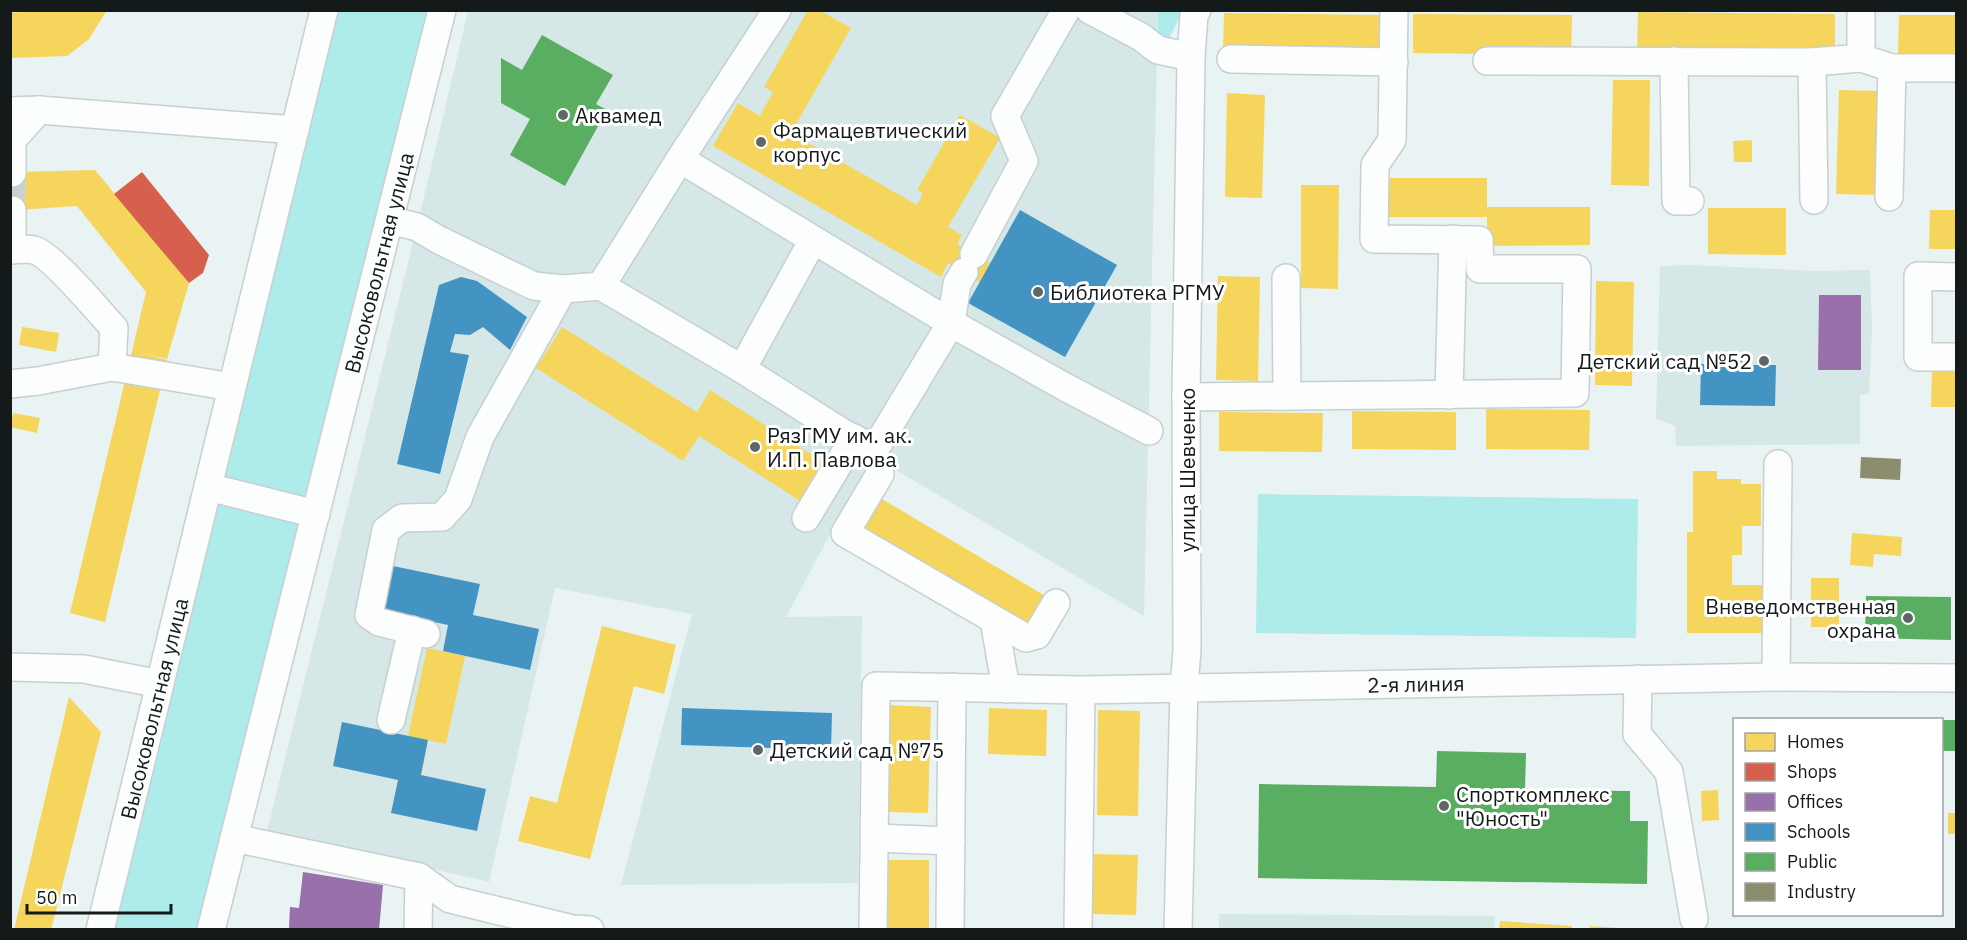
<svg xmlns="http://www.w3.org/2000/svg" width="1967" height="940" font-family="'IBM Plex Sans',sans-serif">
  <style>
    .built { fill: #d5e7e7 }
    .green { fill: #aeebeb }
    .homes { fill: #f6d55c }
    .shops { fill: #d6604d }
    .offices { fill: #9970ab }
    .schools { fill: #4393c3 }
    .public { fill: #5aae61 }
    .industry { fill: #8c8c6e }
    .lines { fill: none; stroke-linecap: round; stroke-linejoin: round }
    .minor-tunnel { stroke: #c9d2d2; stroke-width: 27; stroke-dasharray: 27 14; stroke-linecap: butt }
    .minor-casing { stroke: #c8cfcf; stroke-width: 30 }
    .minor { stroke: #fcfdfd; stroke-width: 27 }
    .poi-dot { fill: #5f6666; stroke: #fff; stroke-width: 2 }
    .labels { text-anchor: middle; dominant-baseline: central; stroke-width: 6; stroke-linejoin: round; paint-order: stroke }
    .poi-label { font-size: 21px; fill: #141a1a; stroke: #fff; text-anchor: start }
    .street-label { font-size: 21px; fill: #141a1a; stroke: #fff }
  </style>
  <rect width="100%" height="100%" fill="#e9f3f3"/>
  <!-- built -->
  <g class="built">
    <path d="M468,11h690l-14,605 -260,-153 -17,2 -81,152 76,-1 -4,267 -237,2 71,-271 -137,-26 -66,294 -222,-51 150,-604z"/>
    <path d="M1692,265l123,6 55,-1 2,59 -3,65 -9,1v49l-184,2 -1,-20 -19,-7 4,-153z"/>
    <path d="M1219,914l276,2 -1,14h-275z"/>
  </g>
  <!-- green -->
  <g class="green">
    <path d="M334,11h99l-125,494 -83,-27 -2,-15z"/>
    <path d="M1158,11h25l-20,39h-5z"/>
    <path d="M1258,494l380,5 -2,139 -380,-5z"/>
    <path d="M218,503l83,17 -98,409 -92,1 101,-416z"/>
  </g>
  <!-- homes -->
  <g class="homes">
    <path d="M107,10l-18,29 -22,17 -57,2v-45l36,-3z"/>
    <path d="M808,10h11l32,18 -60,105 126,72 6,-12 -6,-3 43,-75 40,23 -52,89 14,8 -5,9 33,19 -10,19 -32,-19 -7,14 -228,-131 25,-43 22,13 13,-24 -9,-5z"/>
    <path d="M1638,12l197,2v39l-198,-2z"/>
    <path d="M1224,13l156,2 -1,38 -156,-2z"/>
    <path d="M1413,14l159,1 -1,40 -158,-2z"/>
    <path d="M1899,15h57v39h-58z"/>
    <path d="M1613,80h37l-1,106 -38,-1z"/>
    <path d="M1839,90l41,1 -2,104 -42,-1z"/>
    <path d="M1227,93l38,2 -3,103 -37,-1z"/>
    <path d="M1752,140v22h-18l-1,-21z"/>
    <path d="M95,170l94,113 -22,76 -25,-6 25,7 -62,262 -35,-9 76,-321 -69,-86 -60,4 -1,-38z"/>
    <path d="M1385,178h102v29h103v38l-103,1v-29h-102z"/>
    <path d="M1301,185h38l-1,104 -37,-1z"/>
    <path d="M1708,208h78v47l-78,-1z"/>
    <path d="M1930,210h26v39h-27z"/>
    <path d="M1218,276l42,1 -2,104 -42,-1z"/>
    <path d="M1596,281l38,1 -2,104 -37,-1z"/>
    <path d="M22,327l37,6 -3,19 -37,-7z"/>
    <path d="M562,327l135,85 13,-22 116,74 -24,38 -103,-66 -16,25 -147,-93z"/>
    <path d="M1932,367h24v40h-25z"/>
    <path d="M1486,409l104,1 -1,40 -103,-1z"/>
    <path d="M1352,411l104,1v38l-104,-1z"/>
    <path d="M1219,412l104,1 -1,39 -103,-1z"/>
    <path d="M13,413l27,5 -3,15 -27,-6z"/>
    <path d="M1693,471h24v8h24v5h20v42h-19v29h-10v30h31v48h-76v-101h6z"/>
    <path d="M877,496l170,101 -18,32 -171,-102z"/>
    <path d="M1852,533l50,4 -1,19 -27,-2 -1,13 -23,-2z"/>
    <rect x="1811" y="578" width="28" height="49"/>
    <path d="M602,626l74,19 -12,49 -30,-8 -44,173 -72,-18 12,-45 27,7z"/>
    <path d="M427,648l38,8 -19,88 -38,-8z"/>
    <path d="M69,697l32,35 -50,198h-37z"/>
    <path d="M890,705l41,2 -3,106 -41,-1z"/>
    <path d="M989,708l58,2 -1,46 -58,-2z"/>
    <path d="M1098,710l42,1 -2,105 -41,-1z"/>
    <path d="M1718,790l1,30 -17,1 -1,-30z"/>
    <rect x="1948" y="813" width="8" height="21"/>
    <path d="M1093,854l45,1 -2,60 -44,-1z"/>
    <path d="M888,860h41v70h-42z"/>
    <path d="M1500,921l72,5v4h-73z"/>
    <path d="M1590,926l30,2v2h-30z"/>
  </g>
  <!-- shops -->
  <path class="shops" d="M142,172l67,83 -6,18 -14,10 -75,-89z"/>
  <!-- offices -->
  <g class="offices">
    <path d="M1819,295h42v75h-43z"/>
    <path d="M303,872l80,13 -4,45 -90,-2 1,-21 9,1z"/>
  </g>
  <!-- schools -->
  <g class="schools">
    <path d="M1020,210l97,55 -52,92 -97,-54z"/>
    <path d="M461,277l16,4 50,36 -17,33 -27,-23 -13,8 -15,-1 -5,18 19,3 -29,119 -43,-10 42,-179z"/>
    <path d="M1730,360h14v5h32l-1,41 -75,-1 1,-41 29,1z"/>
    <path d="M393,566l87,18 -7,31 66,14 -9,41 -87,-19 5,-26 -65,-14z"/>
    <path d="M682,708l150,5 -1,37 -150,-5z"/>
    <path d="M342,722l86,18 -7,35 65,14 -9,42 -86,-18 7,-33 -65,-14z"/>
  </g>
  <!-- public -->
  <g class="public">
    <path d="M542,35l71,40 -17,29 11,6 -42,76 -55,-31 20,-36 -29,-16v-45l21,12z"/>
    <path d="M1866,596l85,1v43l-86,-2z"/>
    <rect x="1942" y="720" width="14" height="31"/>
    <path d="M1437,751l89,2 -1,37 105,1v30h18l-1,63 -389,-6 1,-94 177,3z"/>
  </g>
  <!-- industry -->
  <path class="industry" d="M1861,457l40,2 -1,21 -40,-2z"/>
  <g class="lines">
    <!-- minor-tunnel -->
    <path class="minor-tunnel" d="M12,173v37"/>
    <!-- minor casing -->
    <g class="minor-casing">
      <g id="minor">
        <path d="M1090,10l51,27 17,13 33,7"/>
        <path d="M1861,10v48l31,10h64"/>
        <path d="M1231,59l163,3"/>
        <path d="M1487,61l325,1 49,-4"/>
        <path d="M1674,61l2,140h14"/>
        <path d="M1812,62l2,138"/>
        <path d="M10,111l29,-1 256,20"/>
        <path d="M12,173v-33l27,-30"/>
        <path d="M1889,197l3,-129"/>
        <path d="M390,220l27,7 22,13 95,46 29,3 38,-3 141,83 101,64 32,16 76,-126 -271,-164 97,-149"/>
        <path d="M10,250c7,0 17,-2 24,0 17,4 66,63 80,78l-2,39"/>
        <path d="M12,250v-40"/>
        <path d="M974,254l50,-93 -19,-45 61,-106"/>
        <path d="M964,272l-7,12 -6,39 114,64 84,44"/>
        <path d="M1956,277l-38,-1v81h38"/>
        <path d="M1286,278l1,118"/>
        <path d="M601,286l79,-127"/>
        <path d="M742,369l71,-129"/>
        <path d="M10,384l28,-3 74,-14 120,20"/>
        <path d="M1449,395l4,-156"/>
        <path d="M1186,397l389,-4 2,-124h-97l-1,-29 -105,-1 1,-74 17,-25 2,-130"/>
        <path d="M880,474l-35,59 181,105 11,-3 19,-32"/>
        <path d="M208,487l108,27"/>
        <path d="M806,518l48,-80"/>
        <path d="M994,620l12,69"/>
        <path d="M426,634l-47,-12 -10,-7 17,-85 16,-12 40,-1 16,-18 22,-62 83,-148"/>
        <path d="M10,667l74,2 76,15"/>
        <path d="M1776,677l2,-213"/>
        <path d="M1638,679l-1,55 32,38 25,147"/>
        <path d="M391,720l21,-90"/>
        <path d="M234,838l185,39 31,22 123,30 17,1"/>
        <path d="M875,838l76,3"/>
        <path id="s1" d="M100,930l224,-920"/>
        <path id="s2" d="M211,930l231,-920"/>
        <path d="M418,930l1,-53"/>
        <path id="s3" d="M873,930l3,-244 205,4 695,-13 180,1"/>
        <path d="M950,930l2,-243"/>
        <path d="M1078,930l3,-240"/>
        <path d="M1178,930l6,-243 3,-37 -1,-253 5,-340 3,-42 3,-5"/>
      </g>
    </g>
    <!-- minor -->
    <use href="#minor" class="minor"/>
  </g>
  <!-- markers -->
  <g class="poi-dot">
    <circle cx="563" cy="115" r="6"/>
    <circle cx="761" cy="142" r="6"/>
    <circle cx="1038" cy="292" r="6"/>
    <circle cx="1764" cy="361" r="6"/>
    <circle cx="755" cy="447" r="6"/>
    <circle cx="1908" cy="618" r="6"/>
    <circle cx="758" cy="750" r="6"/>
    <circle cx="1444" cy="806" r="6"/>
  </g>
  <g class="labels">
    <!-- poi labels -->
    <g class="poi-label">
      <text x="575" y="115">Аквамед</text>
      <text x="773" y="130">Фармацевтический<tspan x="773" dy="24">корпус</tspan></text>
      <text x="1050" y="292">Библиотека РГМУ</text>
      <text x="1752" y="361" text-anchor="end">Детский сад №52</text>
      <text x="767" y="435">РязГМУ им. ак.<tspan x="767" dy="24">И.П. Павлова</tspan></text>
      <text x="1896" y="606" text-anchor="end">Вневедомственная<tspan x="1896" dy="24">охрана</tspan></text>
      <text x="770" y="750">Детский сад №75</text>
      <text x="1456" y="794">Спорткомплекс<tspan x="1456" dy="24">"Юность"</tspan></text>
    </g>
    <!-- street labels -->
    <g class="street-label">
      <text stroke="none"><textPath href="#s2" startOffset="688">Высоковольтная улица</textPath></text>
      <text transform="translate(1187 470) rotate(-90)">улица Шевченко</text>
      <text stroke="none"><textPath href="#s3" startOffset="784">2-я линия</textPath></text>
      <text stroke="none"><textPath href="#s1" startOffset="228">Высоковольтная улица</textPath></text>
    </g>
  </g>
  <!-- border -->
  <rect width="1967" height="940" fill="none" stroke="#141a1a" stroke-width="24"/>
  <!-- legend -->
  <rect x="1733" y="718" width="210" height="198" fill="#ffffff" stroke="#a1a3a3" stroke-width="1.5"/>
  <rect x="1745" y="733" width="30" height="18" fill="#f6d55c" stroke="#a1a3a3" stroke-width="1.5"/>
  <text x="1787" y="748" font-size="18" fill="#141a1a">Homes</text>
  <rect x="1745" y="763" width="30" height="18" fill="#d6604d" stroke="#a1a3a3" stroke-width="1.5"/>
  <text x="1787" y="778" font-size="18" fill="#141a1a">Shops</text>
  <rect x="1745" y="793" width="30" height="18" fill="#9970ab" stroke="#a1a3a3" stroke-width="1.5"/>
  <text x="1787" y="808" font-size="18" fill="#141a1a">Offices</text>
  <rect x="1745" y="823" width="30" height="18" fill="#4393c3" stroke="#a1a3a3" stroke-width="1.5"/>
  <text x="1787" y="838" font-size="18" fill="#141a1a">Schools</text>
  <rect x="1745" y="853" width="30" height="18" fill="#5aae61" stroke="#a1a3a3" stroke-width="1.5"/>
  <text x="1787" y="868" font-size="18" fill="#141a1a">Public</text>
  <rect x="1745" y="883" width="30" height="18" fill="#8c8c6e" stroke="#a1a3a3" stroke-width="1.5"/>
  <text x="1787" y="898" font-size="18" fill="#141a1a">Industry</text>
  <!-- scale -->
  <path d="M27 904v9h144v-9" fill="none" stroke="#141a1a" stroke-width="3"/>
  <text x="36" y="904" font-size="18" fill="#141a1a" stroke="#ffffff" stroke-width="4.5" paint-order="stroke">50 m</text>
</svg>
